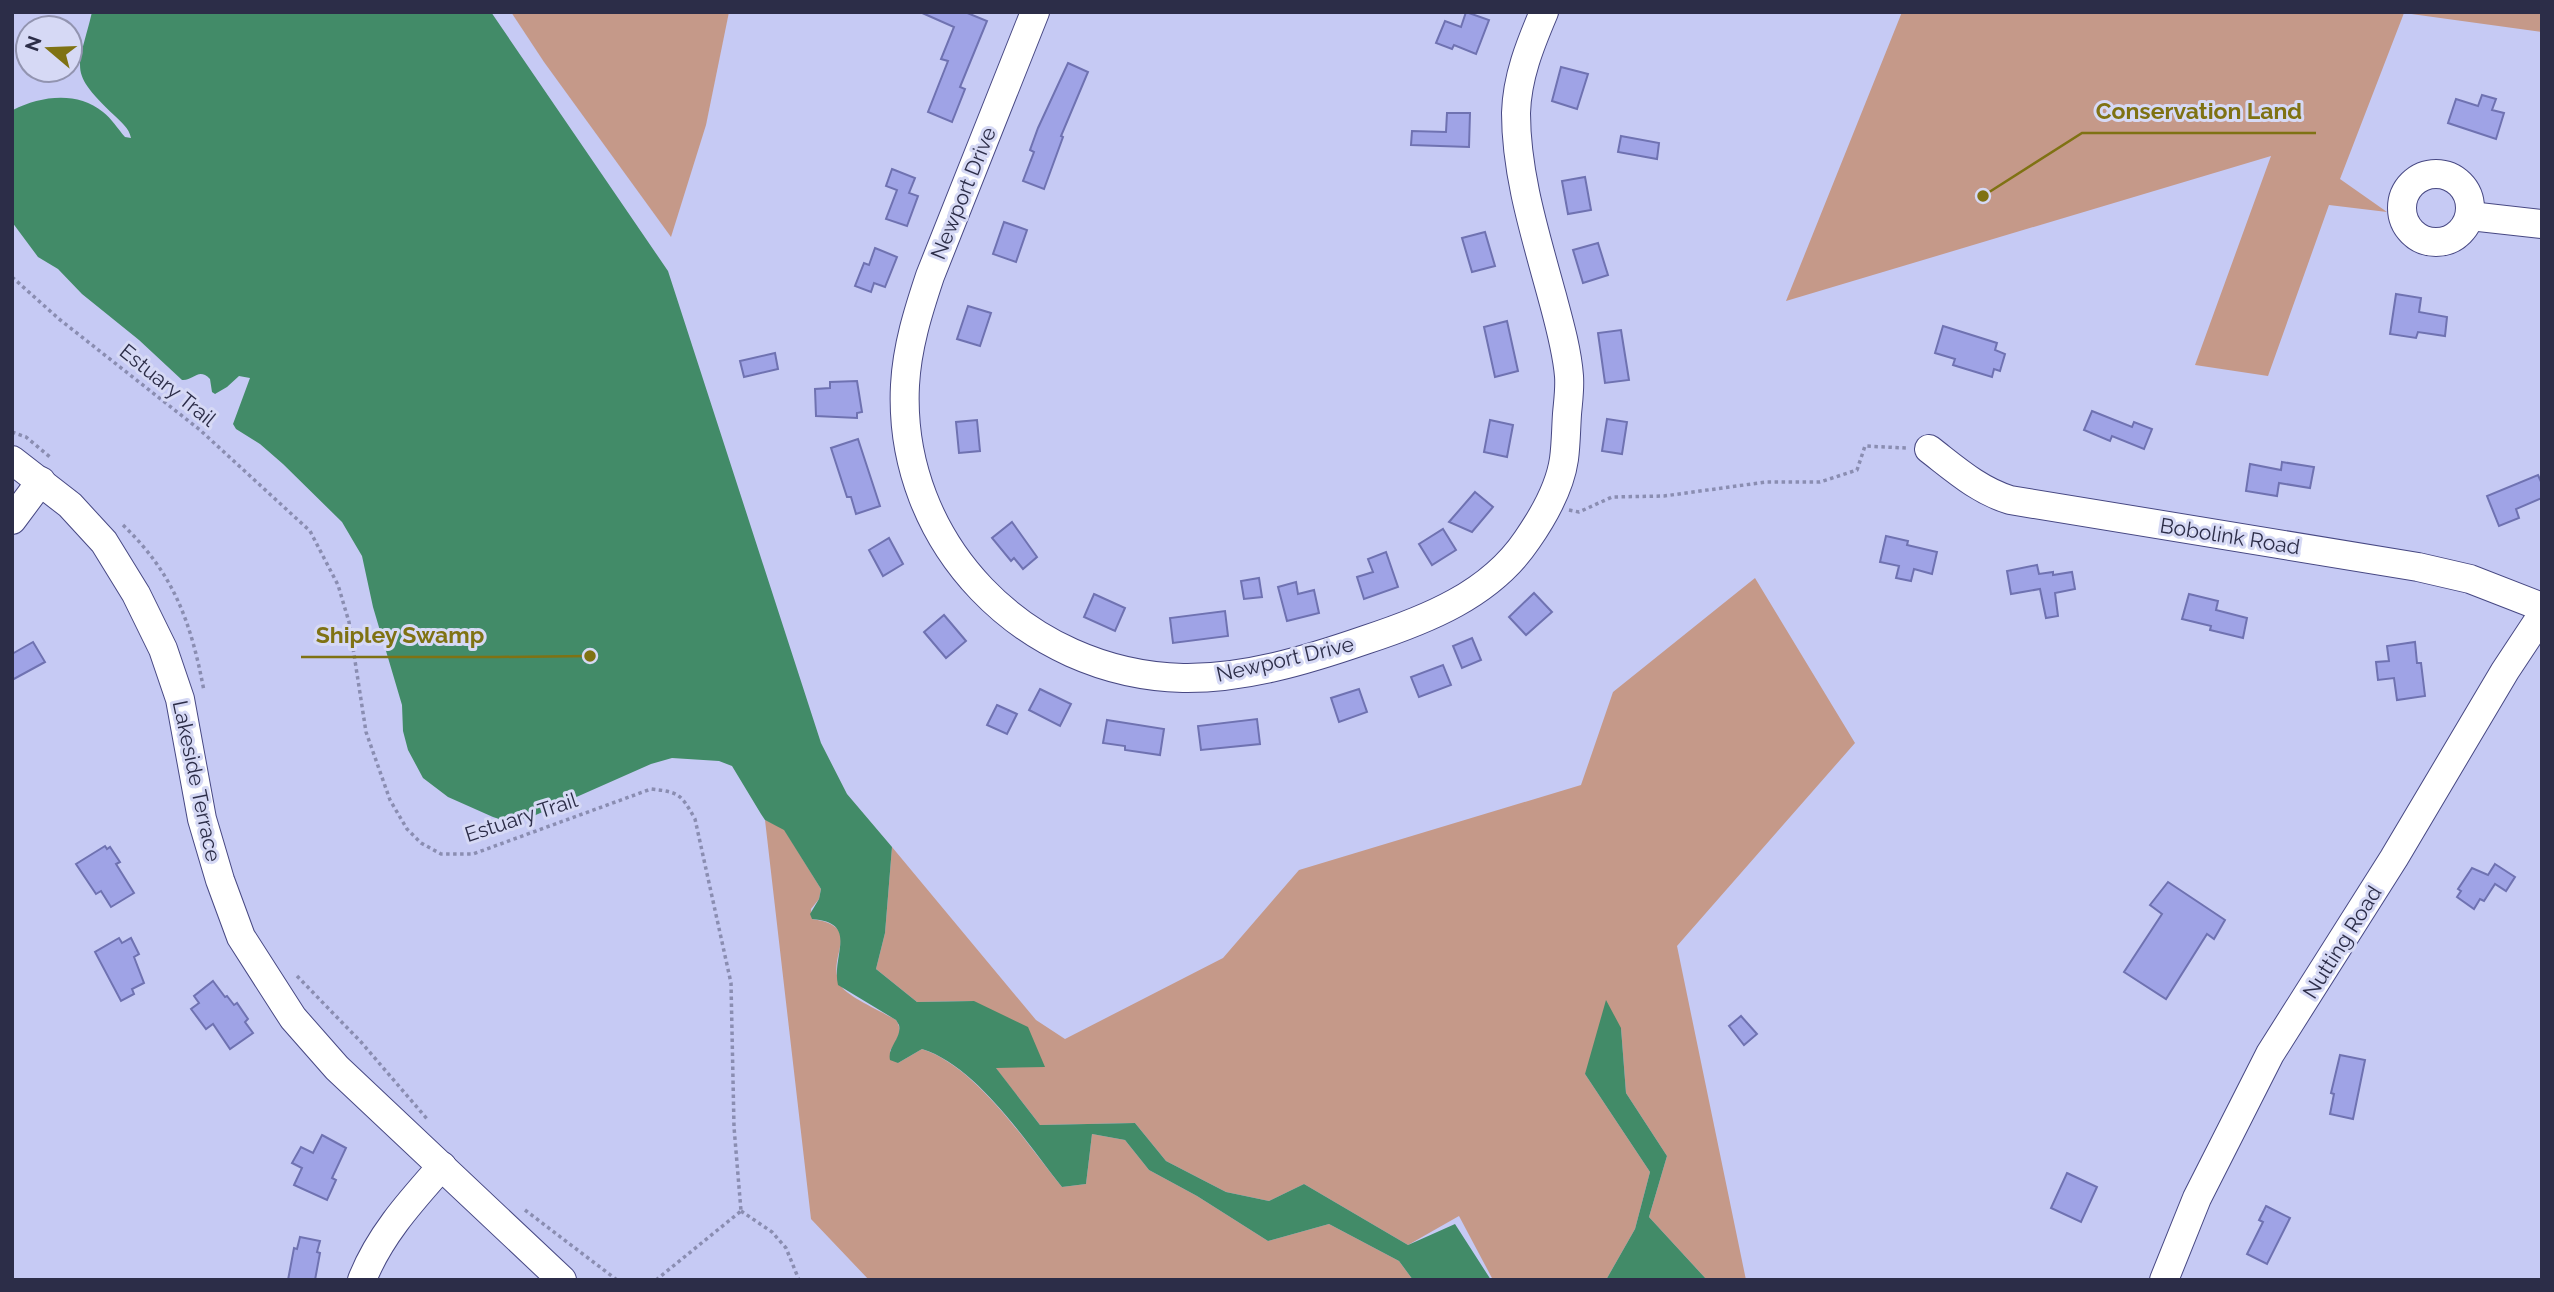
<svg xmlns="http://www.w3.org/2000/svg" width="2554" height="1292" font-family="Raleway,sans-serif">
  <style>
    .green { fill: #c59989 }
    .water { fill: #428b68 }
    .building { fill: #9fa3e6; stroke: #6f72b1; stroke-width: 2 }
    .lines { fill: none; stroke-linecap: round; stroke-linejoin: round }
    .minor-casing { stroke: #474883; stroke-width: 30 }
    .path { stroke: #8a8db1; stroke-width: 3.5; stroke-dasharray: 3.5 3.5; stroke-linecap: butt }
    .minor { stroke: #fff; stroke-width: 28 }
    .labels { text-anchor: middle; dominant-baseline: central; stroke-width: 6; stroke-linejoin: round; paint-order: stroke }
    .street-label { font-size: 21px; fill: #2c2d48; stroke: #d6d9f5 }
    .leader { fill: none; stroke: #7f7213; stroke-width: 2.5 }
    .callout-dot { fill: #7f7213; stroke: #d6d9f5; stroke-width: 2.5 }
    .callout-label { font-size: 23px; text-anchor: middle; font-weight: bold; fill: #7f7213; stroke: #d6d9f5; stroke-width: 6; stroke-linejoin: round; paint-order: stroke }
  </style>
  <rect width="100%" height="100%" fill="#c6caf4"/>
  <!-- green -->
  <g class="green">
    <path d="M511,12h218l-23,113 -35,112 -127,-175z"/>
    <path d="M1902,12h640v20l-138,-19 -64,166 47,33 -58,-7 -61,171 -73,-11 76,-209 -485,145z"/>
    <path d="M1755,578l100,165 -178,203 69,334h-39l-58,-63 18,-61 -41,-63 -5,-65 -36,46 65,98 -15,57 -29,51h-113l-34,-64 -51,29 -104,-61 -35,17 -43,-9 -60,-31 -31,-38 -95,2 -45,-58 -21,-66 -57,1 -41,-33 9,-36 7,-86 144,173 29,19 158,-81 76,-88 282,-85 32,-93z"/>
    <path d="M765,820l19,9 37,60 -2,10 -8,10 1,10c55,8 11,39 29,67 7,11 42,26 55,34 8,11 0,21 -6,31l8,12 24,-14c55,18 104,94 140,138l24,-3 6,-50 33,6 24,30 48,26 71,45 61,-17 70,37 14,19h-544l-58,-61z"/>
  </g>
  <!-- water -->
  <g class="water">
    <path d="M92,12h399l177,259 153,472 26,51 45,53 -7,86 -9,36 41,33 57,-1 54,26 17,40 -49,1 44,57 95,-2 31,38 60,31 43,9 35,-17 104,61 47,-21 36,56h-78l-14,-19 -70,-37 -61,17 -71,-45 -48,-26 -24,-30 -33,-6 -6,50 -24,3c-35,-44 -85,-121 -140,-138l-24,14 -8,-3c-3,-13 12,-22 9,-35l-3,-5 -58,-35c-7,-30 22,-62 -26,-66l-2,-5 9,-15 2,-10 -37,-59 -19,-10 -4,-6 -29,-48 -13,-5 -47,-3 -21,6 -122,54 -27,2 -9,-3 -45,-20 -25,-19 -15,-28 -5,-19 -1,-26 -29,-98 -11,-51 -20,-34 -59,-58 -23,-20 -24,-15 -3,-5 17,-46 -11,-2 -12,11 -12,7 -3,-2 -2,-13c-12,-12 -16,2 -28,1l-43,-40 -57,-46 -24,-25 -20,-12 -26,-35 1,-112c28,-14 64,-19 90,2 8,6 15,17 22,25l6,1c-2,-10 -9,-15 -16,-22 -48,-46 -37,-45 -23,-104z"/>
    <path d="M1606,1000l15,28 5,65 41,63 -18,61 58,63h-101l29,-51 15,-57 -65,-98z"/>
  </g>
  <!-- building -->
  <g class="building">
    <path d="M920,12h45l22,9 -27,66 5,2 -13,33 -24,-10 20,-51 -7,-2 13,-32z"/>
    <path d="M1466,12l23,8 -13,34 -22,-9 -2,4 -16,-6 9,-22 16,6z"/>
    <path d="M1068,63l20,9 -27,64 2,1 -19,52 -21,-8 11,-29 -4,-2 8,-22z"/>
    <path d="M1561,67l27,7 -11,35 -25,-8z"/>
    <path d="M2482,95l14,4 -4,11 12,3 -8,26 -48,-16 8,-24 22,7z"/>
    <path d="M1447,113h23l-1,34 -58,-2 1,-14 34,1z"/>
    <path d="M1621,136l38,7 -2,16 -39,-7z"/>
    <path d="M892,169l23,9 -6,15 9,3 -11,30 -21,-7 11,-29 -11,-4z"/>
    <path d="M1585,177l6,33 -23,4 -6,-33z"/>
    <path d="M1004,222l23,8 -11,32 -23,-8z"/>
    <path d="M1485,232l10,34 -23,6 -10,-34z"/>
    <path d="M1598,243l10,32 -25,8 -10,-33z"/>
    <path d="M875,248l22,9 -12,30 -11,-4 -3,9 -16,-6 9,-23 5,2z"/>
    <path d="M2396,294l25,4 -2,14 28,5 -2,19 -27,-4 -2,6 -26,-4z"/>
    <path d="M968,306l23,7 -11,33 -23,-7z"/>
    <path d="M1507,321l11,50 -23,6 -11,-50z"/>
    <path d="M1943,326l54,17 -2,7 10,4 -5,17 -6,-2 -2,8 -39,-12 2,-6 -20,-6z"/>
    <path d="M1621,330l8,50 -24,3 -7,-50z"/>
    <path d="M775,353l3,16 -34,8 -4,-16z"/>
    <path d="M857,381l5,31 -5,1v5l-41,-2 -1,-27 15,-1v-6z"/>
    <path d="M2092,411l40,16 2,-5 18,7 -8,20 -32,-13 -2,5 -26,-11z"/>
    <path d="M1607,419l20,3 -5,32 -20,-3z"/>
    <path d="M977,420l3,31 -21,2 -3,-31z"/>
    <path d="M1490,420l23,5 -6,32 -23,-5z"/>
    <path d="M858,439l22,67 -24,8 -5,-17h-4l-16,-49z"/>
    <path d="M2282,462l32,5 -4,21 -31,-5 -2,13 -31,-5 4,-27 31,6z"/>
    <path d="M2538,475l4,9v14l-26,11 3,9 -20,8 -12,-30z"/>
    <path d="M1475,492l18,15 -21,25 -23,-10z"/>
    <path d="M1012,522l25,35 -14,12 -9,-11 -3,3 -19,-23z"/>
    <path d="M1443,529l13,21 -24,15 -13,-21z"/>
    <path d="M1886,536l22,5 -1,4 30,7 -5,22 -18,-5 -3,12 -15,-3 3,-12 -19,-4z"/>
    <path d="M889,538l14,26 -20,12 -14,-26z"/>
    <path d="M1386,552l12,35 -34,12 -7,-22 16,-5 -5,-13z"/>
    <path d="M2037,565l2,9 14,-2v3l19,-3 3,17 -20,4 3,23 -12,2 -6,-29 -29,5 -4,-23z"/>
    <path d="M1259,578l3,19 -18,2 -3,-18z"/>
    <path d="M1296,582l2,12 16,-4 5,23 -32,8 -9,-34z"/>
    <path d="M1534,593l18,19 -26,23 -17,-18z"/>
    <path d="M1094,594l31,14 -10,23 -31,-14z"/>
    <path d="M2189,594l29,7 -2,9 31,8 -4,20 -33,-8 1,-4 -29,-7z"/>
    <path d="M1225,611l3,25 -55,7 -3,-25z"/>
    <path d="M944,615l22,26 -20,17 -22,-26z"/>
    <path d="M1472,638l9,22 -19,8 -9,-22z"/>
    <path d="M33,642l12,20 -33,18v-26z"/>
    <path d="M2415,642l2,21h4l4,33 -28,4 -3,-22 -16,2 -2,-18 13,-1 -2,-15z"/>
    <path d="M1443,665l8,20 -32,12 -8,-20z"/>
    <path d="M1040,689l31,15 -11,22 -31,-16z"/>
    <path d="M1359,689l8,23 -28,10 -8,-24z"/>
    <path d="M997,705l20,9 -10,20 -20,-9z"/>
    <path d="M1257,719l3,25 -59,6 -3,-24z"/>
    <path d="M1107,720l57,9 -4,26 -35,-5v-4l-22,-3z"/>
    <path d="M105,846l2,3 3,-2 10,15 -4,2 18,29 -23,14 -10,-16 -5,3 -20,-30z"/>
    <path d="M2495,864l20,13 -9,14 -11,-7 -11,17 -4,-2 -6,10 -17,-12 4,-6 -3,-2 14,-21 16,7z"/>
    <path d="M2168,882l57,38 -11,19 -7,-5 -41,65 -42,-27 38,-58 -12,-9z"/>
    <path d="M119,938l3,5 9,-5 8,16 -5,3 10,26 -12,6 2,5 -13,7 -26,-49z"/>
    <path d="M213,981l12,16 2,-1 7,9 3,-2 11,16 -3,3 8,11 -23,16 -17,-25 -7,5 -15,-20 8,-6 -5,-7z"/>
    <path d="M1741,1016l16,18 -13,11 -15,-19z"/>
    <path d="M2340,1055l25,5 -12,59 -23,-5 4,-20 -3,-1z"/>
    <path d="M322,1135l24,13 -14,30 4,2 -9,20 -33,-15 8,-17 -10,-5 9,-16 12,6z"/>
    <path d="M2067,1173l30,14 -16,35 -30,-14z"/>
    <path d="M2266,1206l24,12 -23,46 -20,-10 16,-32 -4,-2z"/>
    <path d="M300,1237l20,4 -3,11 3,1 -5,27h-27l6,-32 3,1z"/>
  </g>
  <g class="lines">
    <!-- minor casing -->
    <g class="minor-casing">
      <g id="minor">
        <path d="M1035,12l-105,264c-12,36 -23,71 -25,109 -8,158 120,289 278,293 61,1 124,-18 182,-38 61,-20 125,-45 162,-100 16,-23 33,-53 37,-81 2,-15 2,-30 3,-45 1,-12 3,-25 2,-38 -2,-26 -10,-54 -17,-80 -16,-59 -36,-121 -36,-183 1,-36 14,-68 28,-101"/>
        <circle cx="2436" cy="208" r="34"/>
        <path d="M2470,216l72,8"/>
        <path d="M1929,449c26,20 49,41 81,51l408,67 52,12 72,28"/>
        <path d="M12,460l58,45 34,37 32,52 27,55 17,50 22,120 18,61 21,57 52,81 44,50 225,212"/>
        <path d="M12,520l29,-39"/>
        <path d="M362,1280c17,-44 49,-79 80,-114"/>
        <path d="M2164,1280l33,-82 73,-144 124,-196 111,-187 37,-56"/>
      </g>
    </g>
    <!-- path -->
    <g class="path">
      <path d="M12,277l47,42 141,111 110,101 28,54 11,37 17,110 24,68 17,29 14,14 20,11h32l178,-65c28,3 30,5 44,30l36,164 3,144 7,84"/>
      <path d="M12,432l14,5 25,21"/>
      <path d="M1569,510l10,2 33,-15 52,-1 102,-14h54l37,-12 8,-24 41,2"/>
      <path d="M123,525c51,49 68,97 81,166"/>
      <path d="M297,976l64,66 67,78"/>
      <path d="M525,1210l92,70"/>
      <path d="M741,1211l31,21 14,16 13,32"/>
      <path d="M656,1280l85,-69"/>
    </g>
    <!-- minor -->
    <use href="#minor" class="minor"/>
  </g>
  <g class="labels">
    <!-- street labels -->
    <g class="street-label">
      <text transform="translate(963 193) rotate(-68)">Newport Drive</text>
      <text transform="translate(168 385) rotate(39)">Estuary Trail</text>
      <text transform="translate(2230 536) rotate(9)">Bobolink Road</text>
      <text transform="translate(1285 659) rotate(-13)">Newport Drive</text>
      <text transform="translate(197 781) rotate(78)">Lakeside Terrace</text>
      <text transform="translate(521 817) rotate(-18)">Estuary Trail</text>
      <text transform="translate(2342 942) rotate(-58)">Nutting Road</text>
    </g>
  </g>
  <!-- callouts -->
  <path class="leader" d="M1983 196L2082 133H2316M590 656L498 657H301"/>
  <g class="callout-dot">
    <circle cx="1983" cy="196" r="7"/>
    <circle cx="590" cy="656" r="7"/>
  </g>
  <g class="callout-label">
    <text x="2199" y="119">Conservation Land</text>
    <text x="400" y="643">Shipley Swamp</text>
  </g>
  <!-- border -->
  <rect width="2554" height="1292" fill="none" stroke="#2c2d48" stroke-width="28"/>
  <!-- north arrow -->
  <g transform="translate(49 49) rotate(289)"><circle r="33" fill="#d6d9f5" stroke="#9294b0" stroke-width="2"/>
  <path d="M0-5L12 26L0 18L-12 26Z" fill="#7f7213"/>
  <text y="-10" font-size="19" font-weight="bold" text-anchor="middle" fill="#2c2d48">N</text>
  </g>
</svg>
